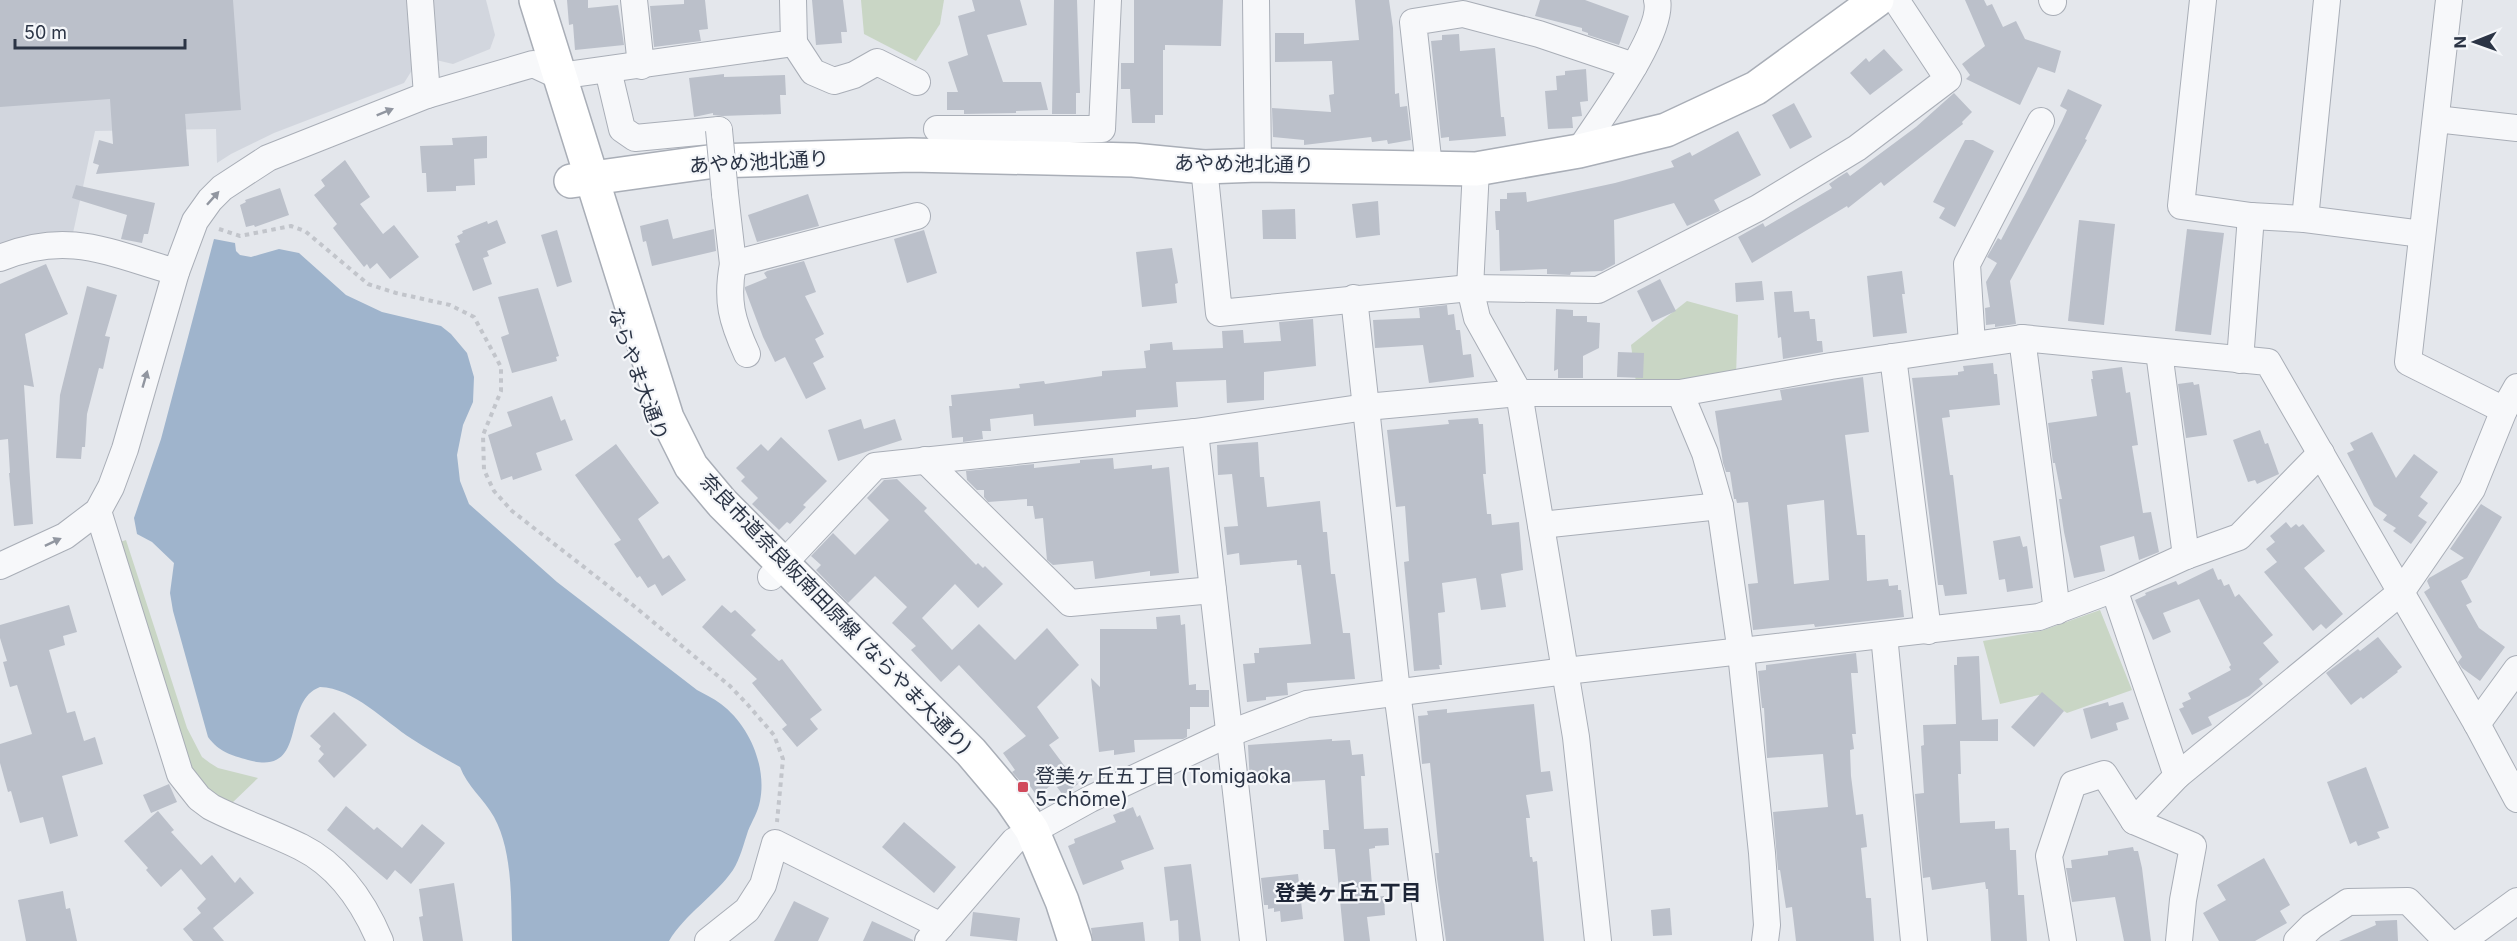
<svg xmlns="http://www.w3.org/2000/svg" width="2517" height="941" font-family="Inter,'Noto Sans JP',sans-serif">
  <style>
    .built { fill: #d2d6de }
    .green { fill: #c9d6c5 }
    .water { fill: #9fb4cc }
    .building { fill: #bbc0ca; fill-rule: evenodd }
    .lines { fill: none; stroke-linecap: round; stroke-linejoin: round }
    .street-casing { stroke: #a9aeb7; stroke-width: 28 }
    .secondary-casing { stroke: #a9aeb7; stroke-width: 36 }
    .path { stroke: #c2c5cb; stroke-width: 4; stroke-dasharray: 4.5 4.5; stroke-linecap: butt }
    .street { stroke: #f7f8fa; stroke-width: 26 }
    .secondary { stroke: #fff; stroke-width: 33 }
    .street-bridge-casing { stroke: #a9aeb7; stroke-width: 28; stroke-linecap: butt }
    .street-bridge { stroke: #f7f8fa; stroke-width: 26 }
    .oneway { fill: #9196a0 }
    .poi-dot { fill: #d1495b; stroke: #f4f6f9; stroke-width: 2 }
    .labels { text-anchor: middle; dominant-baseline: central; stroke-width: 4.5; stroke-linejoin: round; paint-order: stroke }
    .street-label { font-size: 20px; fill: #2b3445; stroke: #f4f6f9 }
    .poi-label { font-size: 20px; fill: #2b3445; stroke: #f4f6f9; text-anchor: start }
    .neighbourhood-label { font-size: 21px; font-weight: bold; fill: #1d2536; stroke: #f4f6f9 }
  </style>
  <rect width="100%" height="100%" fill="#e4e7ec"/>
  <!-- built -->
  <g class="built">
    <path d="M0,0h410l4,67 -10,16 -130,50 -43,21 -14,9 -1,-34 -121,2 -22,102h-25l-14,2 -34,12z"/>
    <path d="M432,0h54l9,35 -5,14 -37,15 -17,-4z"/>
  </g>
  <!-- green -->
  <g class="green">
    <path d="M861,0h83l-4,24 -24,37 -52,-27z"/>
    <path d="M1687,301l51,14 -2,61 -99,14 -6,-45z"/>
    <path d="M126,540l61,188 15,29 8,6 8,5 40,10 -27,26 -25,-16 -17,-25 -69,-221z"/>
    <path d="M2100,610l32,80 -65,23 -28,-18 -39,9 -17,-63 58,-10z"/>
  </g>
  <!-- water -->
  <path class="water" d="M214,239l21,4 1,8 4,4 11,2 28,-8 20,4 47,42 36,17 59,14 10,8 16,19 7,24 -1,25 -10,23 -6,30 3,26 9,23 88,78 140,108c7,4 16,8 24,14 28,21 46,62 39,97 -2,11 -8,20 -12,30 -4,12 -8,28 -15,39 -18,26 -48,44 -64,71h-157c-1,-40 1,-89 -18,-124 -10,-18 -27,-31 -34,-50 -16,-9 -33,-18 -48,-28 -28,-18 -58,-51 -92,-52 -40,15 -10,90 -72,73 -17,-5 -29,-8 -40,-23l-35,-126 -3,-18 4,-30 -22,-21 -15,-8 -3,-16 27,-79z"/>
  <!-- building -->
  <g class="building">
    <path d="M0,0h233l8,110 -56,4 4,52 -93,8 3,-9 -6,-2 6,-23 14,4 -3,-45 -110,8z"/>
    <path d="M567,0h21v8l30,-3 6,40 -49,5 -2,-26 -4,1z"/>
    <path d="M684,0h21l3,29 -9,1 2,11 -47,6 -4,-41 34,-2z"/>
    <path d="M812,0h31l4,32h-6l1,11 -26,2z"/>
    <path d="M972,0h48l7,25 -40,10 16,47h38l7,28 -32,1v2l-52,1v-4h-17v-18h11l-10,-30 20,-7 -10,-39 17,-5z"/>
    <path d="M1054,0h23l3,93h-4v21h-24z"/>
    <path d="M1134,0h89l-2,46 -56,-1v5h-2v65h-8v8h-23l-2,-34h-9v-26h13z"/>
    <path d="M1355,0h34l4,28 2,66 4,-1 1,14 7,-1 4,34 -23,4 -1,-4 -15,2 -1,-5 -67,8v-5l-31,-3 -1,-29 59,4 -2,-17 5,-1 -2,-33 -57,1v-29h29v11l55,-4z"/>
    <path d="M1540,0h45l44,16 -10,29 -31,-10v-2l-6,-2v-3l-47,-12z"/>
    <path d="M1965,0h19l3,6 5,-2 11,23 13,-6 9,18 36,12 -6,22 -17,-6 -18,38 -54,-26 4,-4 -8,-11 23,-18z"/>
    <path d="M1459,34l1,17 35,-3 6,69h3l2,19 -57,5v-4l-8,1 -10,-97 11,-1v-5z"/>
    <path d="M1884,49l19,21 -33,25 -20,-22 16,-15 3,4z"/>
    <path d="M1586,69l2,32 -8,1 2,14 -10,1 1,11 -25,1 -3,-38 12,-1 -1,-14 9,-1v-4z"/>
    <path d="M724,74v3l61,-2 1,20h-6l1,19 -59,2 -9,-1v-2l-19,4 -5,-39z"/>
    <path d="M2068,89l34,16 -17,34 2,1 -77,141 6,43 -21,3v-3l-9,1 -1,-17 5,-1 -4,-25 11,-19 -10,-6 11,-19 3,2 25,-47 36,-72 5,-11 -7,-4z"/>
    <path d="M1954,93l18,19 -10,10 1,2 -79,62 -3,-4 -33,26 -1,-2 -95,57 -14,-26 25,-14 2,4 67,-39 -3,-4 10,-7 8,-5 3,4 66,-49z"/>
    <path d="M1794,103l18,34 -22,12 -18,-34z"/>
    <path d="M1738,131l23,44 -47,25 6,11 -33,15 -13,-23 -60,17 1,44 -13,7 -31,1 -1,3 -23,-1v-5l-47,2 -1,-41h-3l-1,-19h5v-12h7v-6l19,-1 1,10 88,-19 59,-16 -3,-6 19,-9 2,4z"/>
    <path d="M487,136v22l-13,1 1,26 -19,1v5l-29,1 -1,-19h-4l-2,-27 33,-1 -1,-7z"/>
    <path d="M1965,140h8l21,11 -39,76 -16,-9 6,-10 -12,-6z"/>
    <path d="M345,160l25,37 -10,7 23,30 11,-9 25,32 -29,22 -13,-16 -7,6 -3,-5 -3,3 -31,-39 4,-4 -23,-29 11,-9 -4,-6z"/>
    <path d="M76,185l79,18 -7,31h-4l-2,9 -21,-4 6,-24 -55,-17z"/>
    <path d="M280,188l9,27 -34,12 -1,-2 -8,2 -6,-22 6,-3 -1,-2z"/>
    <path d="M808,194l11,32 -62,16 -9,-27z"/>
    <path d="M1378,201l2,34 -24,3 -4,-34z"/>
    <path d="M1295,209l1,30h-33l-1,-29z"/>
    <path d="M668,219l5,20 41,-10 2,22 -64,15 -6,-25 -3,1 -3,-16z"/>
    <path d="M497,220l9,23 -19,8 2,5 -6,2 9,26 -19,7 -18,-47 5,-2 -3,-6 6,-3 -1,-2 25,-10 1,3z"/>
    <path d="M2079,220l36,4 -11,101 -36,-4z"/>
    <path d="M2187,229l37,4 -13,102 -36,-4z"/>
    <path d="M557,230l15,52 -15,5 -16,-52z"/>
    <path d="M924,230l13,43 -30,10 -13,-44z"/>
    <path d="M1172,248l6,35 -3,1 2,19 -35,4 -6,-55z"/>
    <path d="M804,261l12,31 -11,4 19,38 -9,5 9,18 -11,6 13,26 -20,10 -21,-42 -10,5 -12,-25 -18,-48v-2l22,-9 -3,-5 3,-2z"/>
    <path d="M46,264l22,50 -43,20 9,53 -10,-2 9,139 -19,2 -5,-53h1l-2,-34 -8,1v-156z"/>
    <path d="M1902,271l3,23h-3l5,39 -34,4 -6,-61z"/>
    <path d="M1660,279l16,32 -24,11 -15,-31z"/>
    <path d="M1762,281l2,19 -28,2 -1,-19z"/>
    <path d="M87,286l30,9 -12,41 5,1 -7,32 -4,-1 -12,46 -2,33h-3l-1,12 -25,-1 4,-63z"/>
    <path d="M538,288l21,68 -3,1 1,4 -45,12 -11,-36 8,-3 -11,-37z"/>
    <path d="M1792,291l2,21 15,-1 1,8h5l2,22h5l1,11 -40,7 -2,-22 -3,1 -4,-46z"/>
    <path d="M1447,305l1,10 6,-1 2,16h4l3,25 8,-1 3,23 -45,6 -6,-38 -48,3 -2,-28 47,-2 -1,-10z"/>
    <path d="M1556,309l17,1v6h14v6l13,1 -1,25 -16,8v22h-25v-9l-4,2z"/>
    <path d="M1313,319l3,47 -52,6v28l-37,3 -1,-23 -50,2 2,25 -42,3v7l-102,9 -1,-12 -43,5 1,12h-9l1,8 -20,3v-5l-11,1 -3,-32h3l-1,-11 69,-7 -1,-4 25,-3 1,3 57,-8v-5l44,-3 -2,-17 6,-1v-6l22,-2 1,8 50,-2 -1,-17 21,-1 1,13 37,-2 -2,-19z"/>
    <path d="M1618,352l26,1 -1,25 -26,-1z"/>
    <path d="M1993,363l1,11h3l3,31 -51,5 1,7 -8,1 8,57h3l14,119 -22,2 -2,-11h-5l-26,-207 46,-3v-3l6,-1 -1,-5z"/>
    <path d="M2122,367l4,26 4,-1 8,53 -6,1 11,67 8,-1 8,40 -20,8 -5,-24 -34,10 5,25 -31,7 -10,-46 -5,-33h3l-7,-36h-2l-5,-40 49,-7 -6,-37h2l-1,-8z"/>
    <path d="M1863,377l6,55 -24,3 12,100h8l2,46 21,-2 1,7 9,-1v5h3l3,27 -89,10 -1,-3 -61,6 -5,-46 10,-1 -10,-81 -11,1 -1,-4h-2l-4,-27h-4l-3,-9 -8,-52 67,-11 -2,-10zM1824,500l5,80 -35,4 -7,-79z"/>
    <path d="M2193,382l1,3 5,-1 8,51 -21,3 -8,-54z"/>
    <path d="M552,396l9,25 4,-2 8,21 -37,13 6,17 -29,10 -1,-4 -11,4 -13,-45 24,-9 -5,-14z"/>
    <path d="M1478,418l1,6h4l3,50h-3l4,40h4l1,11 27,-3 4,48 -22,4 5,33 -25,3 -5,-32 -34,5 3,29 -7,1 4,52h-3l1,4 -26,2 -10,-109 5,-1 -4,-55 -9,1 -9,-77 62,-6 -1,-4z"/>
    <path d="M861,419l3,10 31,-10 7,21 -64,21 -10,-31z"/>
    <path d="M2260,430l5,14 3,-1 11,31 -22,10 -2,-4 -7,2 -15,-42z"/>
    <path d="M2372,432l24,46 18,-24 24,18 -18,25 8,6 -10,13 9,6 -16,22 -18,-13 3,-3 -13,-8 4,-5 -13,-9 -27,-53 7,-3 -4,-7z"/>
    <path d="M781,437l46,44 -24,24 3,2 -16,17 -3,-2 -8,8 -27,-26 6,-6 -17,-17 4,-4 -9,-9 25,-24 7,7z"/>
    <path d="M1258,442l2,35h4l3,30 53,-6 3,31h4l4,42h4l8,59h7l5,46 -68,4 1,12 -22,2v3l-19,2 -4,-38 12,-1 -1,-10h5v-5l52,-4 -10,-79h-4v-5l-57,5 -1,-12 -12,2 -3,-28 14,-1 -6,-52 -14,1 -1,-30z"/>
    <path d="M616,444l43,59 -21,16 25,40 6,-4 17,25 -24,16 -7,-12 -7,4 -8,-12 -3,2 -23,-34 7,-4 -46,-65z"/>
    <path d="M1113,458l1,11 38,-4v4l17,-2 10,106 -29,3v-5l-55,8 -2,-18 -40,4 -6,-5 -4,-42 -8,1 -2,-13h-6v-7l-39,3 -4,-5v-7h-7l-10,-10 -1,-9 68,-7v4l46,-5v-3z"/>
    <path d="M897,479l30,29 -3,3 52,54 2,-2 5,5 2,-2 18,18 -25,24 -23,-24 -33,34 30,32 27,-26 36,36 32,-32 32,37 -42,42 22,31 -10,7 29,39 -15,11 -9,-12 -17,13 -7,-10 -3,3 -15,-17 3,-2 -12,-17 23,-17 -67,-71 -18,17 -30,-32 5,-4 -24,-23 15,-16 -32,-31 -27,27 -32,-33 5,-5 -10,-9 22,-23 22,22 34,-35 -22,-22 17,-18z"/>
    <path d="M2481,504l21,13 -35,61 -6,3 11,21 -6,3 13,23 26,19 -25,34 -18,-13 -4,-6 4,-5 -38,-65 6,-4 -3,-7 2,-3 35,-20 -14,-9z"/>
    <path d="M2286,522l5,6 5,-4 3,3 4,-3 22,27 -21,17 39,46 -17,15 -5,-5 -8,7 -49,-59 13,-10 -11,-13 9,-7 -5,-6z"/>
    <path d="M2020,536l3,11 4,-1 6,42 -26,4 -2,-13 -6,1 -6,-39z"/>
    <path d="M2213,568l5,12 3,-1 3,7 5,-2 6,13 4,-3 34,41 -10,8 16,19 -20,17 4,5 -14,12 -41,21 4,8 -20,10 -13,-26 5,-2 -2,-4 9,-4 -3,-6 43,-23 -2,-3 2,-2 -32,-66 -36,14 8,19 -18,8 -18,-40 11,-5 -1,-2 31,-12 2,4z"/>
    <path d="M69,605l8,27 -14,4 2,9 -16,5 18,63 8,-2 9,30 11,-4 8,27 -41,12 16,60 -28,8 -7,-27 -23,6 -9,-32 -3,1 -8,-29v-19l32,-10 -15,-49 -7,2 -7,-25 4,-1 -7,-23v-13z"/>
    <path d="M722,605l9,8 4,-3 21,20 -5,5 28,26 3,-2 40,51 -12,9 8,10 -21,18 -15,-18 5,-4 -35,-42 5,-4 -55,-52z"/>
    <path d="M1180,615l1,10 4,-1 4,61 7,-1v6h13v17h-19v22h-3v8l-4,2 -49,1 1,12 -21,3v-5l-15,2 -8,-74 9,9v-58h57l-1,-12z"/>
    <path d="M2378,637l24,30 -5,4 1,1 -35,27 -2,-2 -10,8 -25,-32 32,-24 2,2z"/>
    <path d="M1856,653l2,20h-7l5,61h-4l2,15 -4,1 1,26 5,39 7,-1 4,33 -6,1 5,50h5l3,43h-78l-4,-34 -6,1 -6,-38h-2l-5,-58 55,-5 -5,-53 -56,4 -3,-50h-2l-4,-37 8,-1v-5z"/>
    <path d="M1979,656l3,64 16,-1v22h-38l1,33h-3l2,49 35,-2v8l14,-1 1,22h6l2,45h6l3,46h-36l-3,-52h-2l-1,-7 -53,8 -2,-13 -7,1 -8,-84 9,-1 -3,-47 3,-1 -1,-20 33,-1 -2,-59h3v-8z"/>
    <path d="M2042,692l22,19 -30,36 -23,-20z"/>
    <path d="M2108,702l1,4 14,-4 6,17 -13,4 2,7 -27,9 -8,-30z"/>
    <path d="M1534,704l7,68 9,-1 3,20 -27,4 4,23h-4l4,39h2l1,5 4,-1 7,80h-98l-9,-63 -2,-25h4l-9,-90 -8,1 -4,-48 10,-1 -1,-4 20,-2v4z"/>
    <path d="M334,712l33,33 -33,33 -16,-17 6,-7 -5,-5 2,-3 -11,-10z"/>
    <path d="M1332,739v2l18,-1 2,15 11,-1 2,22h-4l3,53 24,-1 1,17 -14,1v2l-6,1 4,48 11,-1 1,19 -18,2 3,24h-26l-9,-92h-11l-1,-19h6l-4,-50 -75,4 -2,-39z"/>
    <path d="M2366,767l23,61 -12,4 3,6 -22,8 -2,-5 -6,3 -23,-62z"/>
    <path d="M169,784l8,18 -26,11 -8,-18z"/>
    <path d="M346,806l28,24 3,-3 25,21 20,-24 23,19 -34,41 -16,-14 -8,10 -60,-50z"/>
    <path d="M1133,807l4,10 3,-2 14,34 -33,12 3,8 -41,16 -15,-39 7,-3 -1,-4 42,-17 -3,-7z"/>
    <path d="M158,811l16,19 -3,2 30,33 11,-10 23,28 5,-6 14,16 -41,35 11,13h-31l-10,-12 18,-16 -4,-5 9,-9 -25,-30 -20,18 -15,-17 2,-2 -24,-27z"/>
    <path d="M904,822l52,45 -22,26 -52,-46z"/>
    <path d="M2133,847l1,4h4l4,17 9,73h-27l-9,-44 -43,5 -6,-34h6l-1,-8 37,-5v-4z"/>
    <path d="M2264,858l26,47 -10,6 7,12 -32,18h-36l-16,-28 23,-13 -9,-15z"/>
    <path d="M1191,864l10,77h-22l-1,-21 -8,1 -6,-54z"/>
    <path d="M1298,874l5,45 -22,3 -1,-11 -6,1v-4l-6,1v-4h-4l-3,-27z"/>
    <path d="M454,883l9,58h-40l-4,-24 4,-1 -4,-27z"/>
    <path d="M63,891l3,18 4,-1 7,33h-51l-8,-41z"/>
    <path d="M794,901l35,17 -11,23h-44z"/>
    <path d="M1670,908l2,27 -19,1 -2,-26z"/>
    <path d="M973,912l47,6 -3,23 -47,-5z"/>
    <path d="M2397,920l1,21h-59l37,-16 -1,-4z"/>
    <path d="M872,921l41,19v1h-50z"/>
    <path d="M1143,922l2,19h-52l-2,-13z"/>
  </g>
  <g class="lines">
    <!-- street casing -->
    <g class="street-casing">
      <g id="street">
        <path d="M420,0l7,95"/>
        <path d="M634,0l7,66"/>
        <path d="M1256,0l2,165"/>
        <path d="M2052,0l1,2"/>
        <path d="M2203,0l-22,206 70,10 54,3 117,15"/>
        <path d="M2449,0l-41,362 96,48 13,-23"/>
        <path d="M794,43l19,29 21,9 20,-6 23,-13 40,20"/>
        <path d="M608,70l14,59 13,9 84,-8"/>
        <path d="M2436,119l81,9"/>
        <path d="M937,129h165l6,-129"/>
        <path d="M1579,151c19,-30 86,-119 78,-151"/>
        <path d="M1204,167l15,146 251,-25 128,2 160,-82 99,-60 91,-69 -52,-79"/>
        <path d="M1429,167l-16,-145 50,-8 76,20 95,32"/>
        <path d="M1476,169l-6,119 7,30 42,75 57,344 22,204"/>
        <path d="M725,194l8,70 184,-48"/>
        <path d="M2305,219l22,-219"/>
        <path d="M0,258c69,-28 109,-5 176,14"/>
        <path d="M733,264c-7,37 -1,57 14,90"/>
        <path d="M1354,298l43,394 33,249"/>
        <path d="M2022,338l35,273"/>
        <path d="M1972,345l-5,-81 74,-143"/>
        <path d="M2159,352l27,204"/>
        <path d="M1893,357l35,274"/>
        <path d="M2240,360l11,-144"/>
        <path d="M1680,393l25,60 15,53 21,147 21,200 5,72 -2,16"/>
        <path d="M1195,432l58,509"/>
        <path d="M925,460l145,143 143,-13"/>
        <path d="M98,511l82,263 19,24 12,9c29,15 60,25 90,40 38,19 63,56 79,94"/>
        <path d="M1541,525l179,-19"/>
        <path d="M0,566l65,-30 33,-25 13,-24 14,-38 51,-177 19,-51 15,-21 12,-12 46,-30 159,-63 106,-31 26,12 235,-33 -1,-43"/>
        <path d="M771,577l104,-111 320,-34 171,-25 153,-14h161l151,-27 191,-28 246,24 209,362 40,75"/>
        <path d="M2114,589l63,187 -43,45"/>
        <path d="M1884,635l30,306"/>
        <path d="M2477,724l40,-55"/>
        <path d="M2177,776l224,-184 71,-103 32,-79"/>
        <path d="M708,941l39,-31 16,-25 12,-42 166,83"/>
        <path d="M928,941l86,-100 76,-42 138,-65 79,-30 259,-33 473,-54 75,-28 72,-33 53,-19 82,-84"/>
        <path d="M2063,941l-14,-85 24,-72 31,-10 30,47 59,25 -10,54 -4,41"/>
        <path d="M2297,941l15,-15 36,-24 60,-1 39,40"/>
        <path d="M2462,941l55,-40"/>
      </g>
    </g>
    <!-- secondary casing -->
    <g class="secondary-casing">
      <g id="secondary">
        <path d="M536,0l131,418 24,48 31,37 249,249 39,46 22,32 30,71 13,40"/>
        <path d="M571,181l144,-20 196,-6 222,5 71,7 54,-2 218,4 103,-18 87,-21 90,-42 121,-88"/>
      </g>
    </g>
    <!-- path -->
    <path class="path" d="M219,229l21,7 51,-10 14,5 63,53 28,9 54,12 24,12 27,50v24l-18,44 1,35 10,21 18,20 122,95 96,80 18,19 26,30 9,24 -6,63"/>
    <!-- street -->
    <use href="#street" class="street"/>
    <!-- secondary -->
    <use href="#secondary" class="secondary"/>
    <!-- street-bridge casing -->
    <g class="street-bridge-casing">
      <path id="street-bridge" d="M719,130l6,64"/>
    </g>
    <!-- street-bridge -->
    <use href="#street-bridge" class="street-bridge"/>
  </g>
  <!-- one-way arrows -->
  <defs><path id="oneway-solid" d="M-6-.8H1V-3.2L6.5 0L1 3.2V.8H-6Z" transform="scale(1.5)"/></defs>
  <g class="oneway">
    <use href="#oneway-solid" transform="translate(385 112) rotate(-22)"/>
    <use href="#oneway-solid" transform="translate(213 198) rotate(-48)"/>
    <use href="#oneway-solid" transform="translate(145 379) rotate(-74)"/>
    <use href="#oneway-solid" transform="translate(53 542) rotate(-25)"/>
  </g>
  <!-- markers -->
  <rect class="poi-dot" x="1017" y="781" width="12" height="12" rx="3"/>
  <g class="labels">
    <!-- street labels -->
    <g class="street-label">
      <text transform="translate(759 162) rotate(-3)">あやめ池北通り</text>
      <text transform="translate(1244 164) rotate(1)">あやめ池北通り</text>
      <text transform="translate(638 374) rotate(70)">ならやま大通り</text>
      <text transform="translate(836 614) rotate(46)">奈良市道奈良阪南田原線 (ならやま大通り)</text>
    </g>
    <!-- poi labels -->
    <g class="poi-label">
      <text x="1035" y="776">登美ヶ丘五丁目 (Tomigaoka<tspan x="1035" dy="23">5-chōme)</tspan></text>
    </g>
    <!-- neighbourhood labels -->
    <g class="neighbourhood-label">
      <text x="1348" y="892">登美ヶ丘五丁目</text>
    </g>
  </g>
  <!-- north arrow -->
  <g transform="translate(2475 42) rotate(269)" stroke="#f4f6f9" stroke-width="4.5" paint-order="stroke">
  <path d="M0-4.5L10 22L0 15L-10 22Z" fill="#2b3445"/>
  <text y="-9" font-size="16" font-weight="bold" text-anchor="middle" fill="#2b3445">N</text>
  </g>
  <!-- scale -->
  <path d="M15 39v9h170v-9" fill="none" stroke="#2b3445" stroke-width="3"/>
  <text x="24" y="39" font-size="18" fill="#2b3445" stroke="#f4f6f9" stroke-width="4.5" paint-order="stroke">50 m</text>
</svg>
